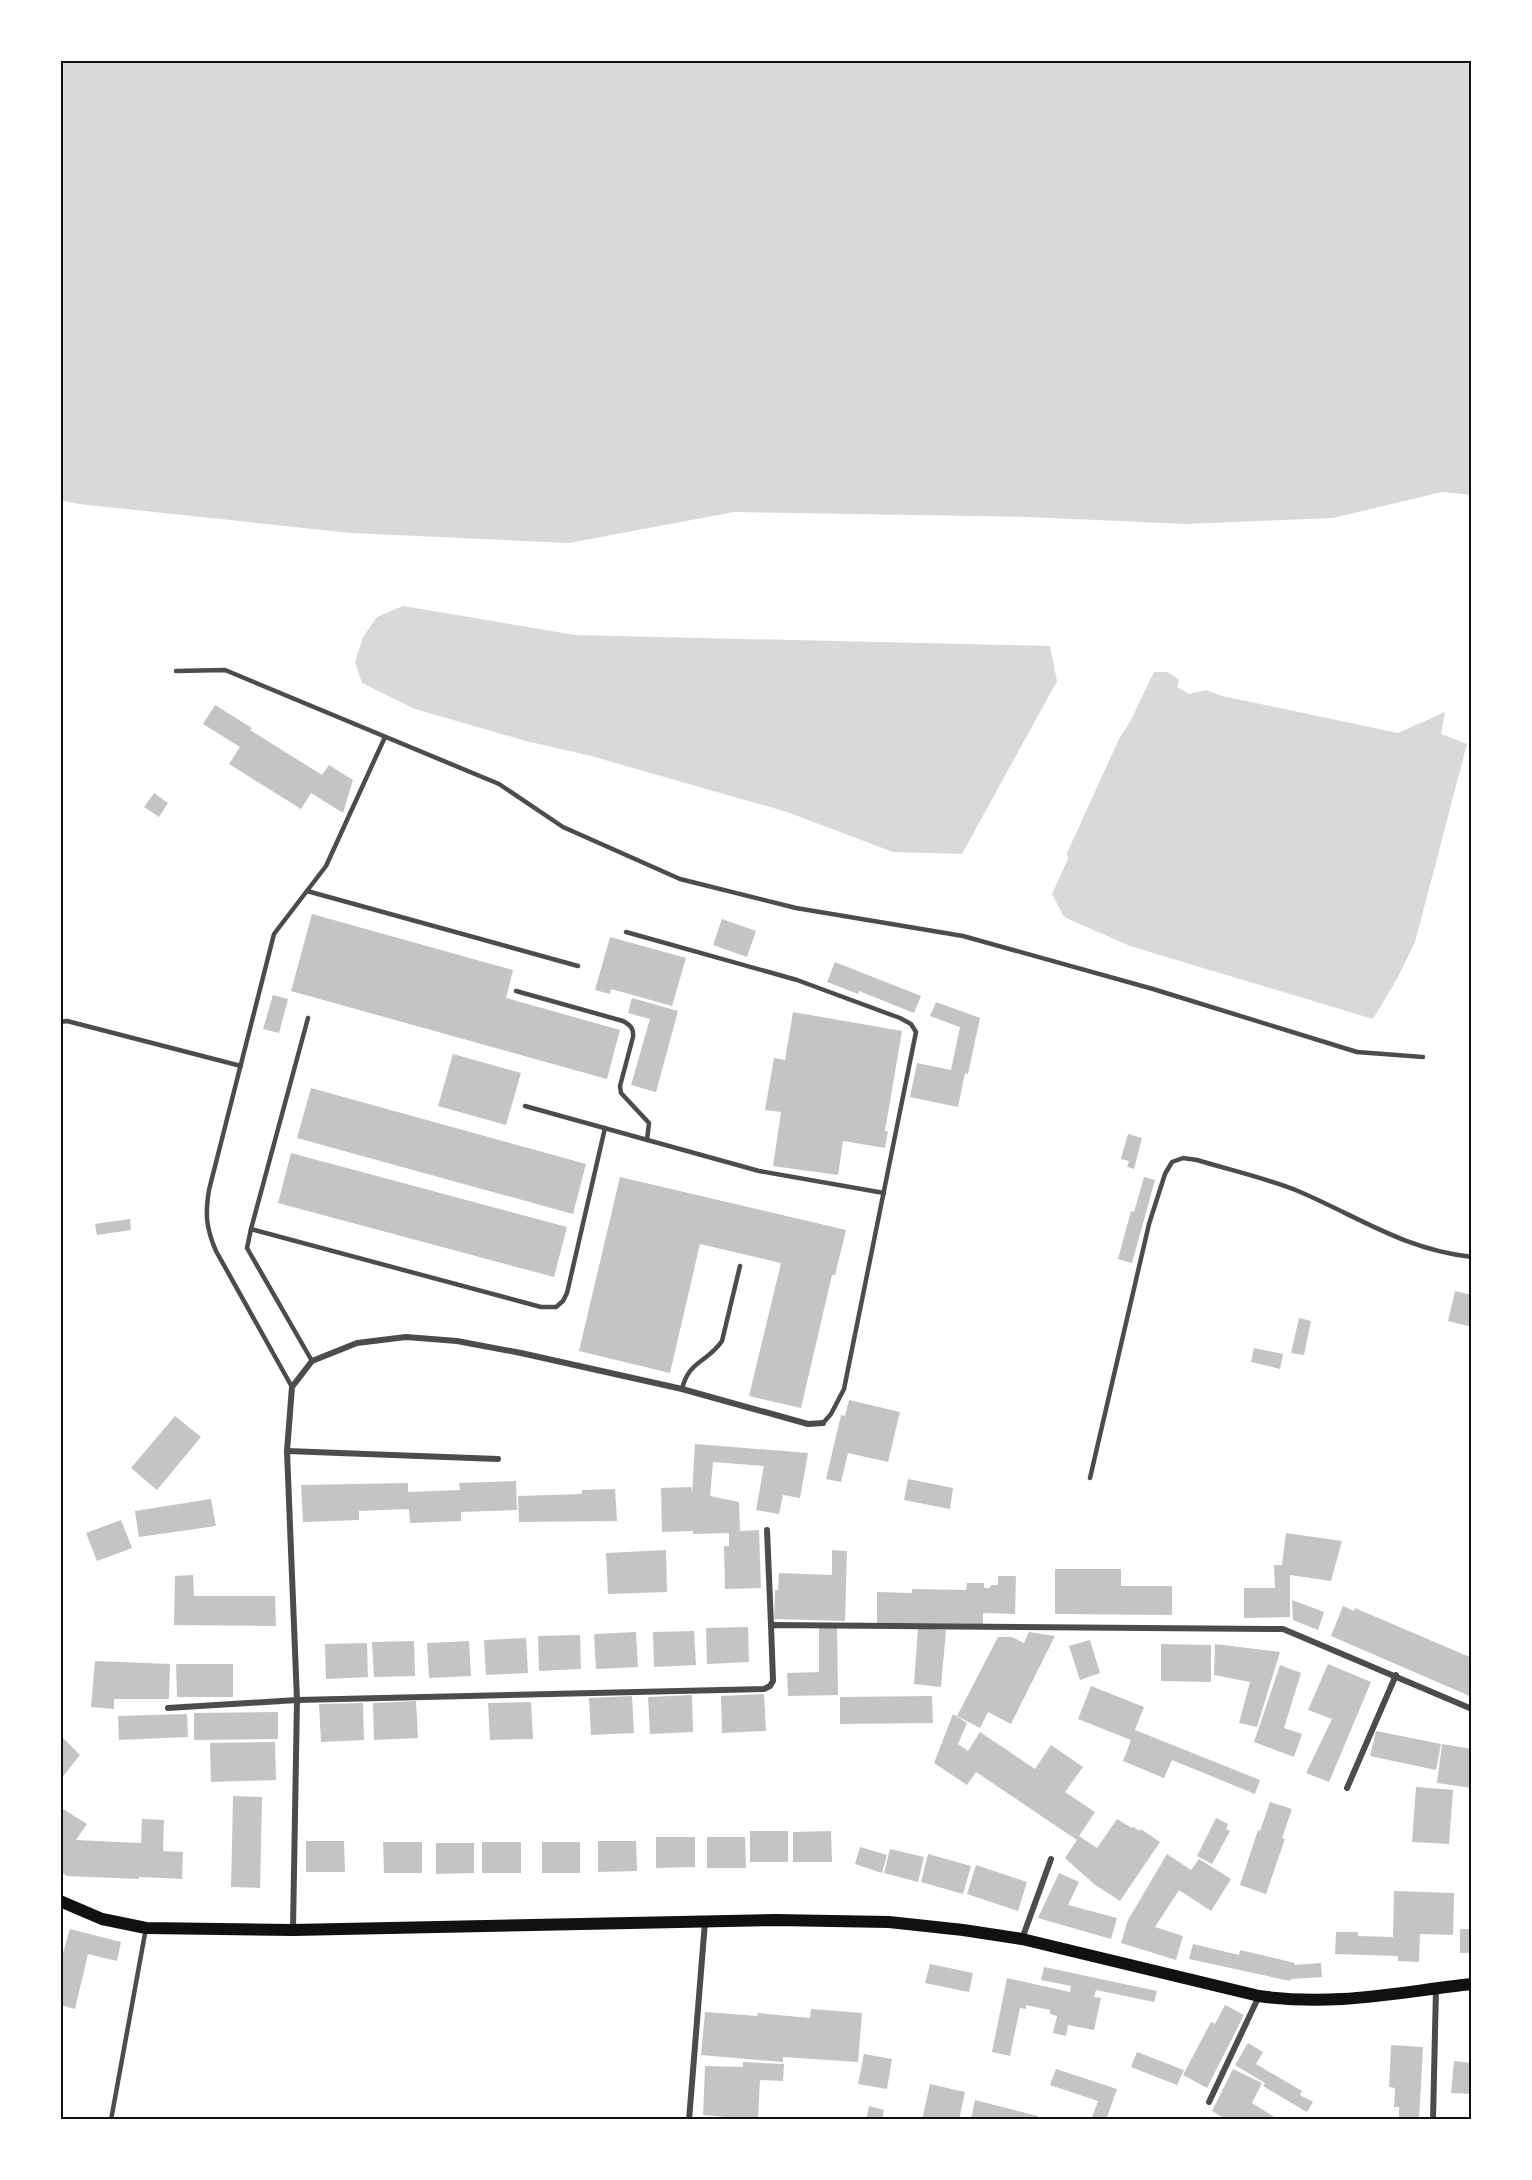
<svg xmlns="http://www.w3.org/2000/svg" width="1532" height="2180" font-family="'DejaVu Sans',sans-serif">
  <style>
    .water { fill: #d9d9d9 }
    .building { fill: #c4c4c4 }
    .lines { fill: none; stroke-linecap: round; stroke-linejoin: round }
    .service { stroke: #4c4c4c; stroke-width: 4.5 }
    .minor { stroke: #4c4c4c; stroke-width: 6 }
    .secondary { stroke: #111; stroke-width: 12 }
    .neatline { fill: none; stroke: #111; stroke-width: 2 }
  </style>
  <rect width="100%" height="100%" fill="#fff"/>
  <!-- water -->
  <g class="water">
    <path d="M60,60h1412v435l-30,-3 -109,26 -147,6 -157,-7 -295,-5 -165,31 -218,-10 -272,-29 -19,-4z"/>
    <path d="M403,606l172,29 475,11 7,35 -95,173 -69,-2 -106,-40 -196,-56 -65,-15 -111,-32 -53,-26 -7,-21 8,-25 14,-20z"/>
    <path d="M1154,672h14l11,8 -2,7 12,7 17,-4 16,6 176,37 47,-21 -4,22 26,10 -52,198 -18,37 -24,40 -243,-73 -66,-29 -12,-23 16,-35 -1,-6 52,-114 11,-17z"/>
  </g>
  <!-- building -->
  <g class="building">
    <path d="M215,705l37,23 -2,2 72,45 7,-10 24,15 -10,33 -32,-20 -10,16 -72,-45 11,-17 -37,-23z"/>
    <path d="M154,793l14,10 -9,14 -15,-10z"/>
    <path d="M312,914l201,56 -7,28 114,32 -13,49 -316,-88z"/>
    <path d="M722,919l34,12 -9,26 -34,-12z"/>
    <path d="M610,937l76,21 -14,48 -61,-17 -1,5 -15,-4z"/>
    <path d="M835,962l86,34 -7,17 -55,-22 -1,3 -31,-12z"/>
    <path d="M273,995l15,4 -9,34 -16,-4z"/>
    <path d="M632,998l46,13 -22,81 -25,-7 19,-66 -22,-6z"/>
    <path d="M936,1002l44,16 -12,56 -3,-1 -7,34 -48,-10 7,-34 34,7 9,-43 -30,-11z"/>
    <path d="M793,1012l109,19 -17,100h3l-3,17 -42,-7 -5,34 -65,-9 8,-54 -16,-2 9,-52 11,2z"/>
    <path d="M453,1054l68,19 -15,52 -68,-19z"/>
    <path d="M311,1088l275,76 -13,50 -276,-76z"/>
    <path d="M1128,1134l14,4 -8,31 -7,-2 2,-6 -8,-2z"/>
    <path d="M291,1153l276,74 -13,50 -276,-74z"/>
    <path d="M620,1177l226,53 -11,45h-3l-31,133 -52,-12 32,-133 -81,-19 -30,129 -91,-22z"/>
    <path d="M1144,1177l11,3 -23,83 -14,-4 13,-48 3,1z"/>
    <path d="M130,1219l1,11 -34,5 -2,-11z"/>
    <path d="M1455,1291l17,4v32l-24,-6z"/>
    <path d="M1299,1318l12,3 -7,34 -13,-2z"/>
    <path d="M1254,1348l29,6 -3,15 -29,-7z"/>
    <path d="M849,1400l51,12 -12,50 -40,-9 -7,29 -15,-3 15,-64 4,1z"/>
    <path d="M175,1416l26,21 -44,53 -26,-22z"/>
    <path d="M695,1444l113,9 -8,45 -17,-3 -4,19 -23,-4 8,-44 -51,-4 -3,34 29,6 1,29 19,-1 2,58 -36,1 -1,-43h5v-13l-36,1v-3l-31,1 -1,-44 30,-1 1,6z"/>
    <path d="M908,1479l45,9 -3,21 -46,-9z"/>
    <path d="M516,1481l1,29 -56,2v9l-51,2 -1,-14 -50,2v9l-56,2 -2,-37 107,-2v9l52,-2 -1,-7z"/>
    <path d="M615,1489l2,32 -98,1 -1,-26 64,-2v-4z"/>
    <path d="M211,1499l5,27 -77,11 -4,-26z"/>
    <path d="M121,1520l11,28 -35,13 -11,-28z"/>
    <path d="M1286,1533l56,8 -11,40 -41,-6v42l-46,1v-30h31l-1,-23h8z"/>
    <path d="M666,1550l1,42 -59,2 -2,-41z"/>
    <path d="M832,1550l15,1 -2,70 -71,-2 1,-29h3l1,-17 53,2z"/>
    <path d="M1055,1569h66v17h51v29l-117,-1z"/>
    <path d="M193,1575l1,21h81l1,30 -102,-1 1,-49z"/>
    <path d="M998,1576h18l-1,38 -32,-1v11l-106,-1v-31l35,1v-4l54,1 1,-7h17v5h6l1,-3h7z"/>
    <path d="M1292,1600l32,12 -6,18 -25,-10z"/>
    <path d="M1343,1606l11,5 1,-3 117,50v39l-141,-61z"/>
    <path d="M748,1627l1,35 -42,2 -1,-36z"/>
    <path d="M819,1627h18l1,68 -50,1 -1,-23 32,-1z"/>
    <path d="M918,1628l28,2 -5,57 -27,-3z"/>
    <path d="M694,1631l2,34 -42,2 -1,-35z"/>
    <path d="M636,1632l2,35 -42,2 -2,-35z"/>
    <path d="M1029,1632l26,4 -44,88 -23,-12 -8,16 -23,-12 41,-79h14l12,6z"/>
    <path d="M580,1635l1,34 -42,2 -1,-35z"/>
    <path d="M526,1638l2,35 -42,2 -2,-35z"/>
    <path d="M1090,1640l10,33 -20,7 -11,-34z"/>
    <path d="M414,1641l1,35 -41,1 -2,-35z"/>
    <path d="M469,1641l2,35 -42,2 -2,-35z"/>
    <path d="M367,1643l1,34 -42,2 -1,-35z"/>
    <path d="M1161,1644l50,1v37l-50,-1z"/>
    <path d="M1215,1644l65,8 -23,75 -18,-4 11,-41 -36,-7z"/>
    <path d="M95,1661l75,3 -1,35h-55v10l-23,-2z"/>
    <path d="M176,1664h57v33h-56z"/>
    <path d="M1328,1664l43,18 -42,100 -23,-9 26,-54 -24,-9z"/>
    <path d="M1280,1665l21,8 -17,55 18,6 -8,23 -40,-15z"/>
    <path d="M1091,1686l53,21 -9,23 125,50 -5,14 -83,-34 -8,18 -41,-17 8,-21 -53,-21z"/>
    <path d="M764,1694l2,37 -44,2 -1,-37z"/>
    <path d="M692,1695l1,37 -43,2 -2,-37z"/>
    <path d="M632,1696l2,37 -43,2 -2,-37z"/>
    <path d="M932,1696l1,27 -93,1v-27z"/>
    <path d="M416,1701l2,37 -44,2 -1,-37z"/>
    <path d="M531,1702l2,37 -43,1 -2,-37z"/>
    <path d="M363,1703l1,37 -43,2 -2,-38z"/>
    <path d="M278,1712v27l-84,1v-27z"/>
    <path d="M187,1714l1,23 -69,3 -1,-24z"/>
    <path d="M953,1714l14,9 -9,21 10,7 12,-19 55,37 16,-24 32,22 -18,25 30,20 -16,24 18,12 20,-29 15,9 1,-1 7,4 1,-2 19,13 -40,59 -26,-17 -29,-26 12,-18 -101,-68 -9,13 -33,-22z"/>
    <path d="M1376,1731l65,13 -5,26 -66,-14z"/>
    <path d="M60,1735l20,20 -20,25z"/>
    <path d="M275,1742l1,38 -65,2 -1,-39z"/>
    <path d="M1442,1744l30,5v39l-35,-5z"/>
    <path d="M1416,1787l37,3 -4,54 -37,-2z"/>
    <path d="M233,1796l29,1 -2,91 -29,-1z"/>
    <path d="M1270,1802l22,7 -10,29 3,1 -19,55 -26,-9 18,-55 2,1z"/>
    <path d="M63,1809l24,15 -11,16 65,3 1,-24 22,1 -1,31 20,1 -1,27 -43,-2v2l-72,-3 -7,-5v-57z"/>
    <path d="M1216,1818l12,6 -2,5 4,2 -18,33 -15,-8z"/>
    <rect x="750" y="1831" width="38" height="31"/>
    <path d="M831,1831l1,31h-39v-30z"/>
    <path d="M656,1837h39v30l-39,1z"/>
    <path d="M707,1837h38l1,31h-39z"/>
    <path d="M306,1841h38l1,31h-39z"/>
    <path d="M598,1841h38l1,30 -39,1z"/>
    <path d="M383,1842h39v31h-38z"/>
    <rect x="482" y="1842" width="39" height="31"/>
    <rect x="542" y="1842" width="38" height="31"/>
    <path d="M436,1843h38v30l-38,1z"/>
    <path d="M860,1847l27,8 -5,18 -27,-9z"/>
    <path d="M890,1849l34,8 -6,25 -34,-9z"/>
    <path d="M928,1854l43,12 -8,28 -42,-12z"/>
    <path d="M1167,1854l24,16 8,-11 32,20 -20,32 -32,-21 -24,37 28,9 -7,24 -55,-17 7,-23z"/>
    <path d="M976,1865l51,17 -9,29 -51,-17z"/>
    <path d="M1059,1873l20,9 -11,23 49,13 -6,21 -73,-21z"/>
    <path d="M1394,1891l60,2 -1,42 -33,-1 -1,28 -21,-1v-5l-63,-2 1,-22h22v4l35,1z"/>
    <path d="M70,1929l51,13 -4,19 -29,-7 -13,55 -15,-4v-42z"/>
    <rect x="1460" y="1929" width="12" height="24"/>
    <path d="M1193,1944l46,11 1,-5 55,13 -1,2 27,-2 1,14 -31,2 -1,2 -101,-22z"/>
    <path d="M930,1964l43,9 -4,19 -44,-9z"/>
    <path d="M1044,1967l113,24 -3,11 -58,-12 -2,7 7,1 -7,32 -26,-5 -2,11 -13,-3 4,-17 -7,-2v-4l-24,-5v4l-6,-1 -10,48 -18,-4 15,-74 63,14 1,-6 -30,-6z"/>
    <path d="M1225,2005l19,10 -37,73 -24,-13 28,-53 4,2z"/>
    <path d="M811,2009l51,4 -4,49 -75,-5v5l-82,-7 4,-43 52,4 1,-3 52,5z"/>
    <path d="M1248,2043l15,9 -7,12 46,27 -2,4 13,7 -6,10 -44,-26 2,-3 -30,-18z"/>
    <path d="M1391,2045l32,2 -4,73h-20v-13h-5l1,-19 -6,-1z"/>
    <path d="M1137,2052l47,18 -7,15 -46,-18z"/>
    <path d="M864,2054l28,5 -5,30 -29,-5z"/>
    <path d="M1454,2061l18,2v31l-21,-1z"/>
    <path d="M743,2062l41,2 -1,17 -23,-1 -2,40 -55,-5 2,-49 38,1z"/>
    <path d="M1056,2069l61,20 -11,31h-15l7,-19 -48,-16z"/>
    <path d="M1233,2069l29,14 -10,20 27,17h-52l-15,-9z"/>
    <path d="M930,2084l35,8 -6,28h-37z"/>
    <path d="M975,2100l63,16 -1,4h-66z"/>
    <path d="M869,2106l15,4 -2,10h-16z"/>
  </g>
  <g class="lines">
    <!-- service -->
    <g class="service">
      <path d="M176,671l49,-1 274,114 64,43 117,52 116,29 167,28 190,53 204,63 66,5"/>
      <path d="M307,891l271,75"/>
      <path d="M626,932l171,48 103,38 11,6 5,8 -72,357 -13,25 -8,9"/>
      <path d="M516,991l107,30c7,4 11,7 10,16l-13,49 1,7 28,30 -2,17"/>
      <path d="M60,1022l7,-1 174,45"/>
      <path d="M525,1106l234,65 125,22"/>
      <path d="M251,1229l57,-211"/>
      <path d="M312,1361l-65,-113 4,-19 290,78h15l7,-6 4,-8 38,-165"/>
      <path d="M292,1387l-76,-136c-10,-23 -11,-37 -7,-61l65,-256 52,-68 59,-129"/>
      <path d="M682,1389c7,-29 25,-26 40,-48l18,-75"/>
      <path d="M1090,1478l59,-254 16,-50 7,-12 11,-4 14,2c33,10 69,18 101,31 61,26 105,58 174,66"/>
      <path d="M111,2120l35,-192"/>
    </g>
    <!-- minor -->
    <g class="minor">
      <path d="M287,1451l211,8"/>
      <path d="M767,1530l4,95"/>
      <path d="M168,1708l129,-8 467,-11 6,-3 3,-5 -2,-56 512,4 189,80"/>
      <path d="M1347,1788l49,-113"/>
      <path d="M293,1929l4,-229 -10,-249 5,-64 20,-26 45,-18 49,-6 51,4 64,12 161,36 126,35 15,-1"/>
      <path d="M1022,1939l29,-80"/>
      <path d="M1209,2102l50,-106"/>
      <path d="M689,2120l16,-198"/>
      <path d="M1433,2120l3,-131"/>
    </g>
    <!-- secondary -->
    <path class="secondary" d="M60,1901l42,18 44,9 147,2 482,-10 114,2 74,8 59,9 237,57c76,11 139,-4 213,-12"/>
  </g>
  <!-- border -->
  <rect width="1532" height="2180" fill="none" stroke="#ffffff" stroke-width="123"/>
  <rect x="62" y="62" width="1408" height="2056" class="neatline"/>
</svg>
